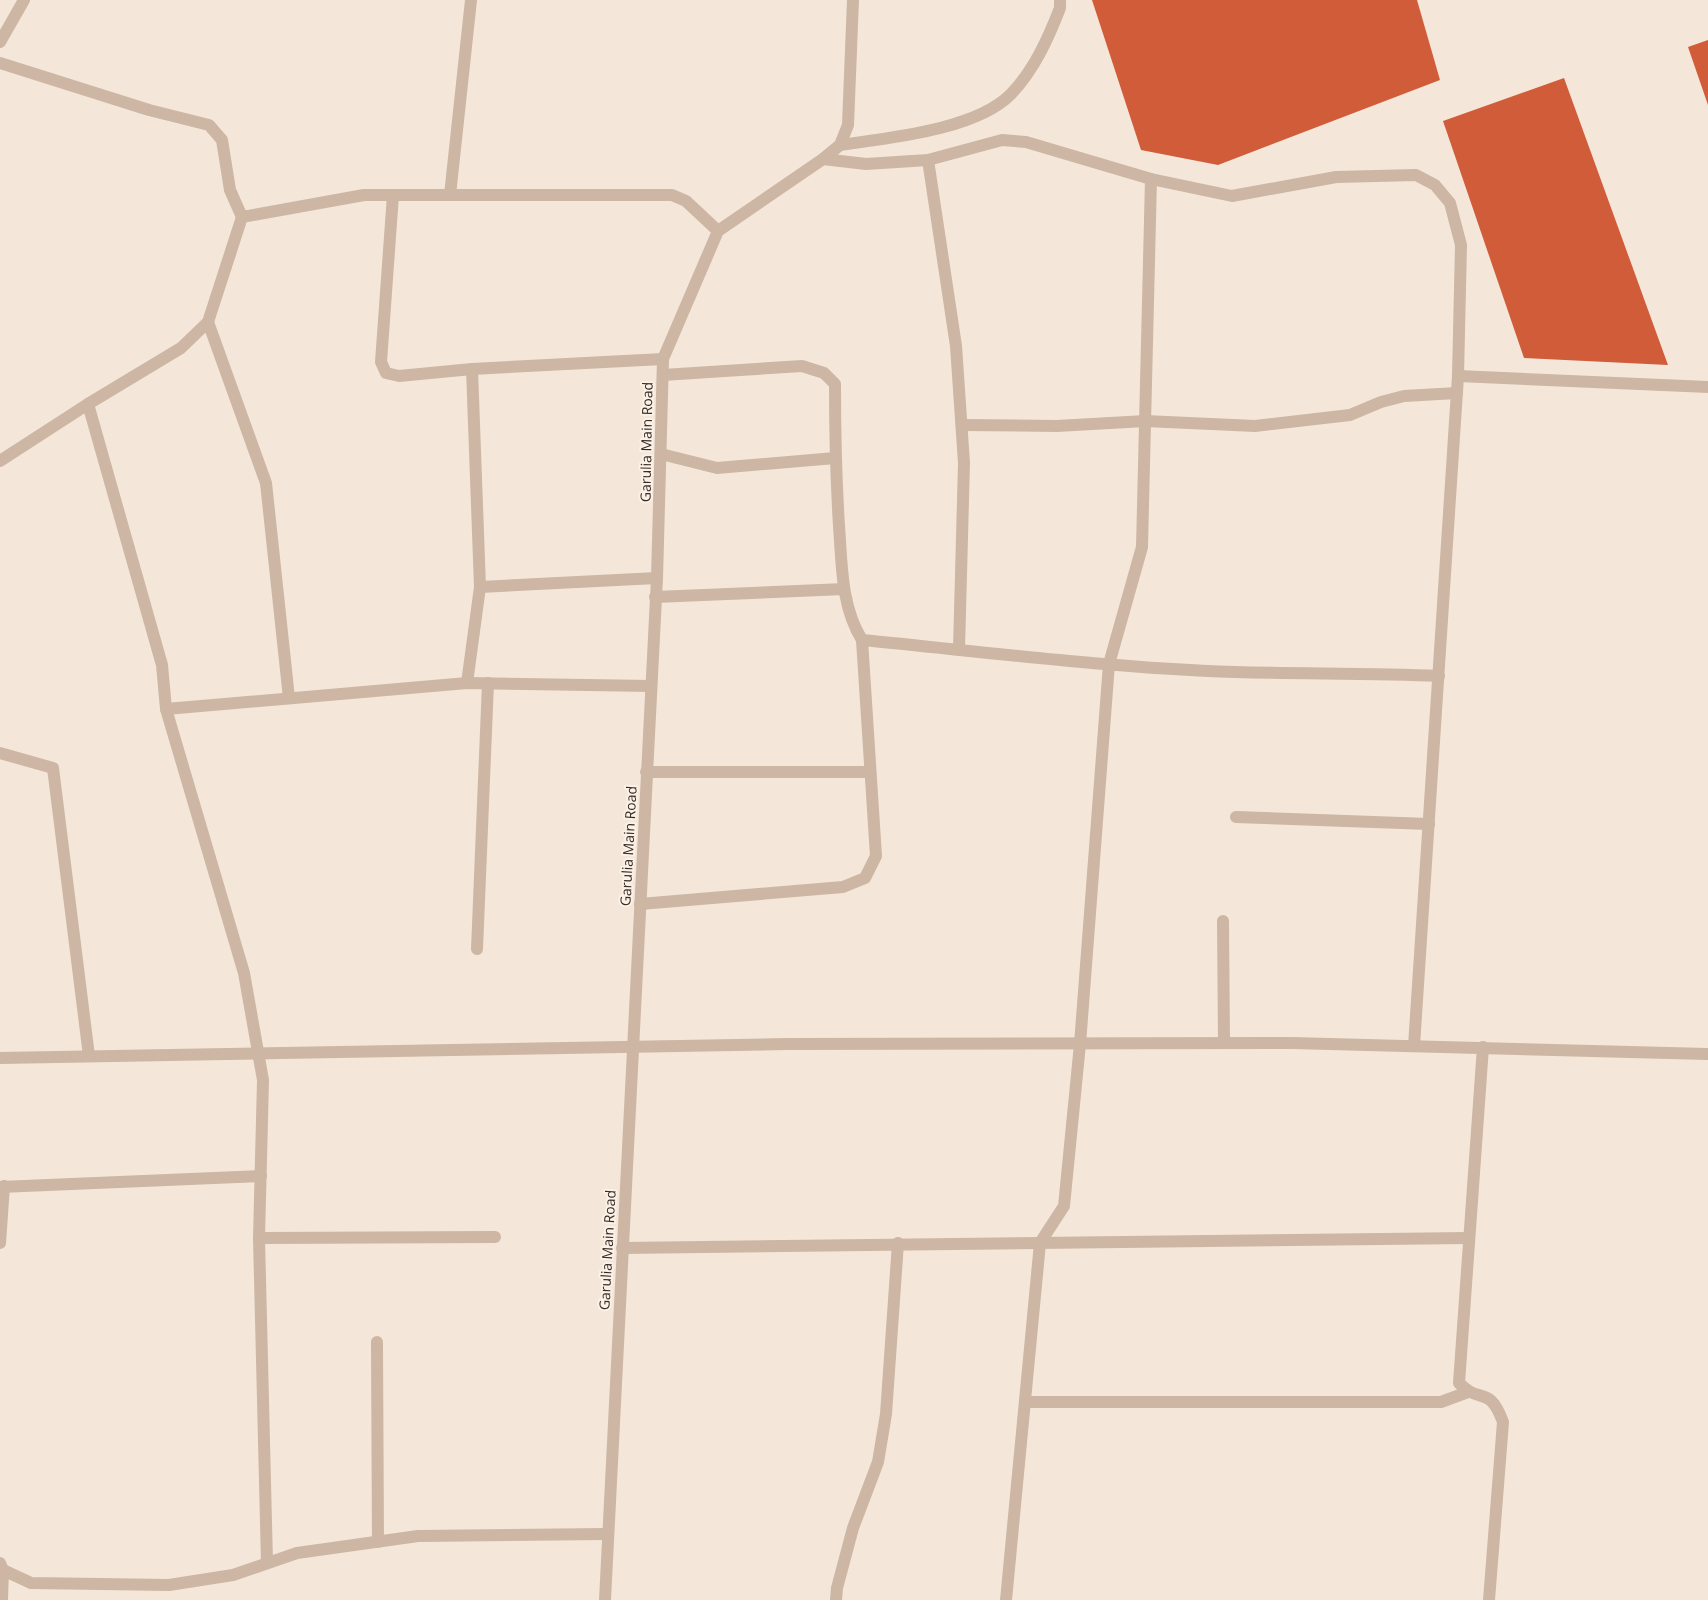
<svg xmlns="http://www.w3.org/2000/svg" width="1708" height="1600" font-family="'Open Sans',sans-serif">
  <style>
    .building { fill: #d15c3a }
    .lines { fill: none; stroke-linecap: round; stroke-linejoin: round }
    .minor { stroke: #cdb6a4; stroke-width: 12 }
    .labels { text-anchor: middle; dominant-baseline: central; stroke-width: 4; stroke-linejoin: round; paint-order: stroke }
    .street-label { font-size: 14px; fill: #372b26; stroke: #fbf1e6 }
  </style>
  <rect width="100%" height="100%" fill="#f4e7d9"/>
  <!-- building -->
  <g class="building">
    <path d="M1092,0h325l23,80 -222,85 -77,-15z"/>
    <path d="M1708,40v65l-20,-58z"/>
    <path d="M1564,78l104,287 -144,-7 -81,-237z"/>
  </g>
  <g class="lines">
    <!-- minor -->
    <g class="minor">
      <path d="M0,42l24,-42"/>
      <path d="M0,63l149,47 60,15 13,15 8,50 12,27"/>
      <path d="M840,145c48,-7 136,-15 171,-51 23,-24 37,-55 49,-86v-8"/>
      <path d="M823,159l43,5 62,-4 74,-20 24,2 125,37 81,17 104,-19 80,-2 19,10 15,18 11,42 -3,131 -44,670"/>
      <path d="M928,160l28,186 8,117 -5,186"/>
      <path d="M393,195l-12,167 5,11 13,3 73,-7 191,-10"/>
      <path d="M450,195l21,-195"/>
      <path d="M208,322l58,161 23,215"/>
      <path d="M1458,376l250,11"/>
      <path d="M88,404l74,261 4,44 78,264 19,107 -4,158 8,325"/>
      <path d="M962,425l95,1 88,-5 110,5 95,-11 31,-13 23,-6 53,-3"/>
      <path d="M661,454l56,14 118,-10"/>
      <path d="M0,461l88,-57 93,-56 27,-26 34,-105 122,-22h308l14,6 32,30"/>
      <path d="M480,587l177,-9"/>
      <path d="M655,597l189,-8"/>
      <path d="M862,640c124,12 248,28 373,32 68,2 136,1 204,4"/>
      <path d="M467,683l13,-96 -8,-218"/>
      <path d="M166,709l301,-26 184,3"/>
      <path d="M0,753l53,15 36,288"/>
      <path d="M646,772h224"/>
      <path d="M1236,817l193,7"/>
      <path d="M640,904l203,-17 22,-9 11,-22 -14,-216c-21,-34 -20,-75 -23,-114 -3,-48 -4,-94 -4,-142l-11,-11 -22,-7 -139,9"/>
      <path d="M1223,921l1,122"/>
      <path d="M477,949l11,-266"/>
      <path d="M1483,1047l-24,336c21,22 30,1 44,39l-14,178"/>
      <path d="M0,1058l787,-14 505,-1 416,11"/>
      <path d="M0,1187l261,-11"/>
      <path d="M259,1238l236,-1"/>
      <path d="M0,1243l4,-57"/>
      <path d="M622,1248l847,-10"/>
      <path d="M377,1342l1,200"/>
      <path d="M1025,1402h416l27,-10"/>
      <path d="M0,1563l3,7 28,13 138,2 64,-10 64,-22 121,-17 190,-2"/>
      <path d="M2,1600l1,-30"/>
      <path d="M605,1600l52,-1022 6,-219 55,-128 105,-72 17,-14 8,-20 5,-125"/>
      <path d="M836,1600l1,-12 16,-60 25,-66 8,-48 12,-171"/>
      <path d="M1006,1600l34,-357 24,-37 16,-162 29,-380 33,-117 9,-368"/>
    </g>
  </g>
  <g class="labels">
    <!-- street labels -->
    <g class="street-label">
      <text transform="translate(646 442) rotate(-89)">Garulia Main Road</text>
      <text transform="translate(628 846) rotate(-87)">Garulia Main Road</text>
      <text transform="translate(607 1250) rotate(-87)">Garulia Main Road</text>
    </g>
  </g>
</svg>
